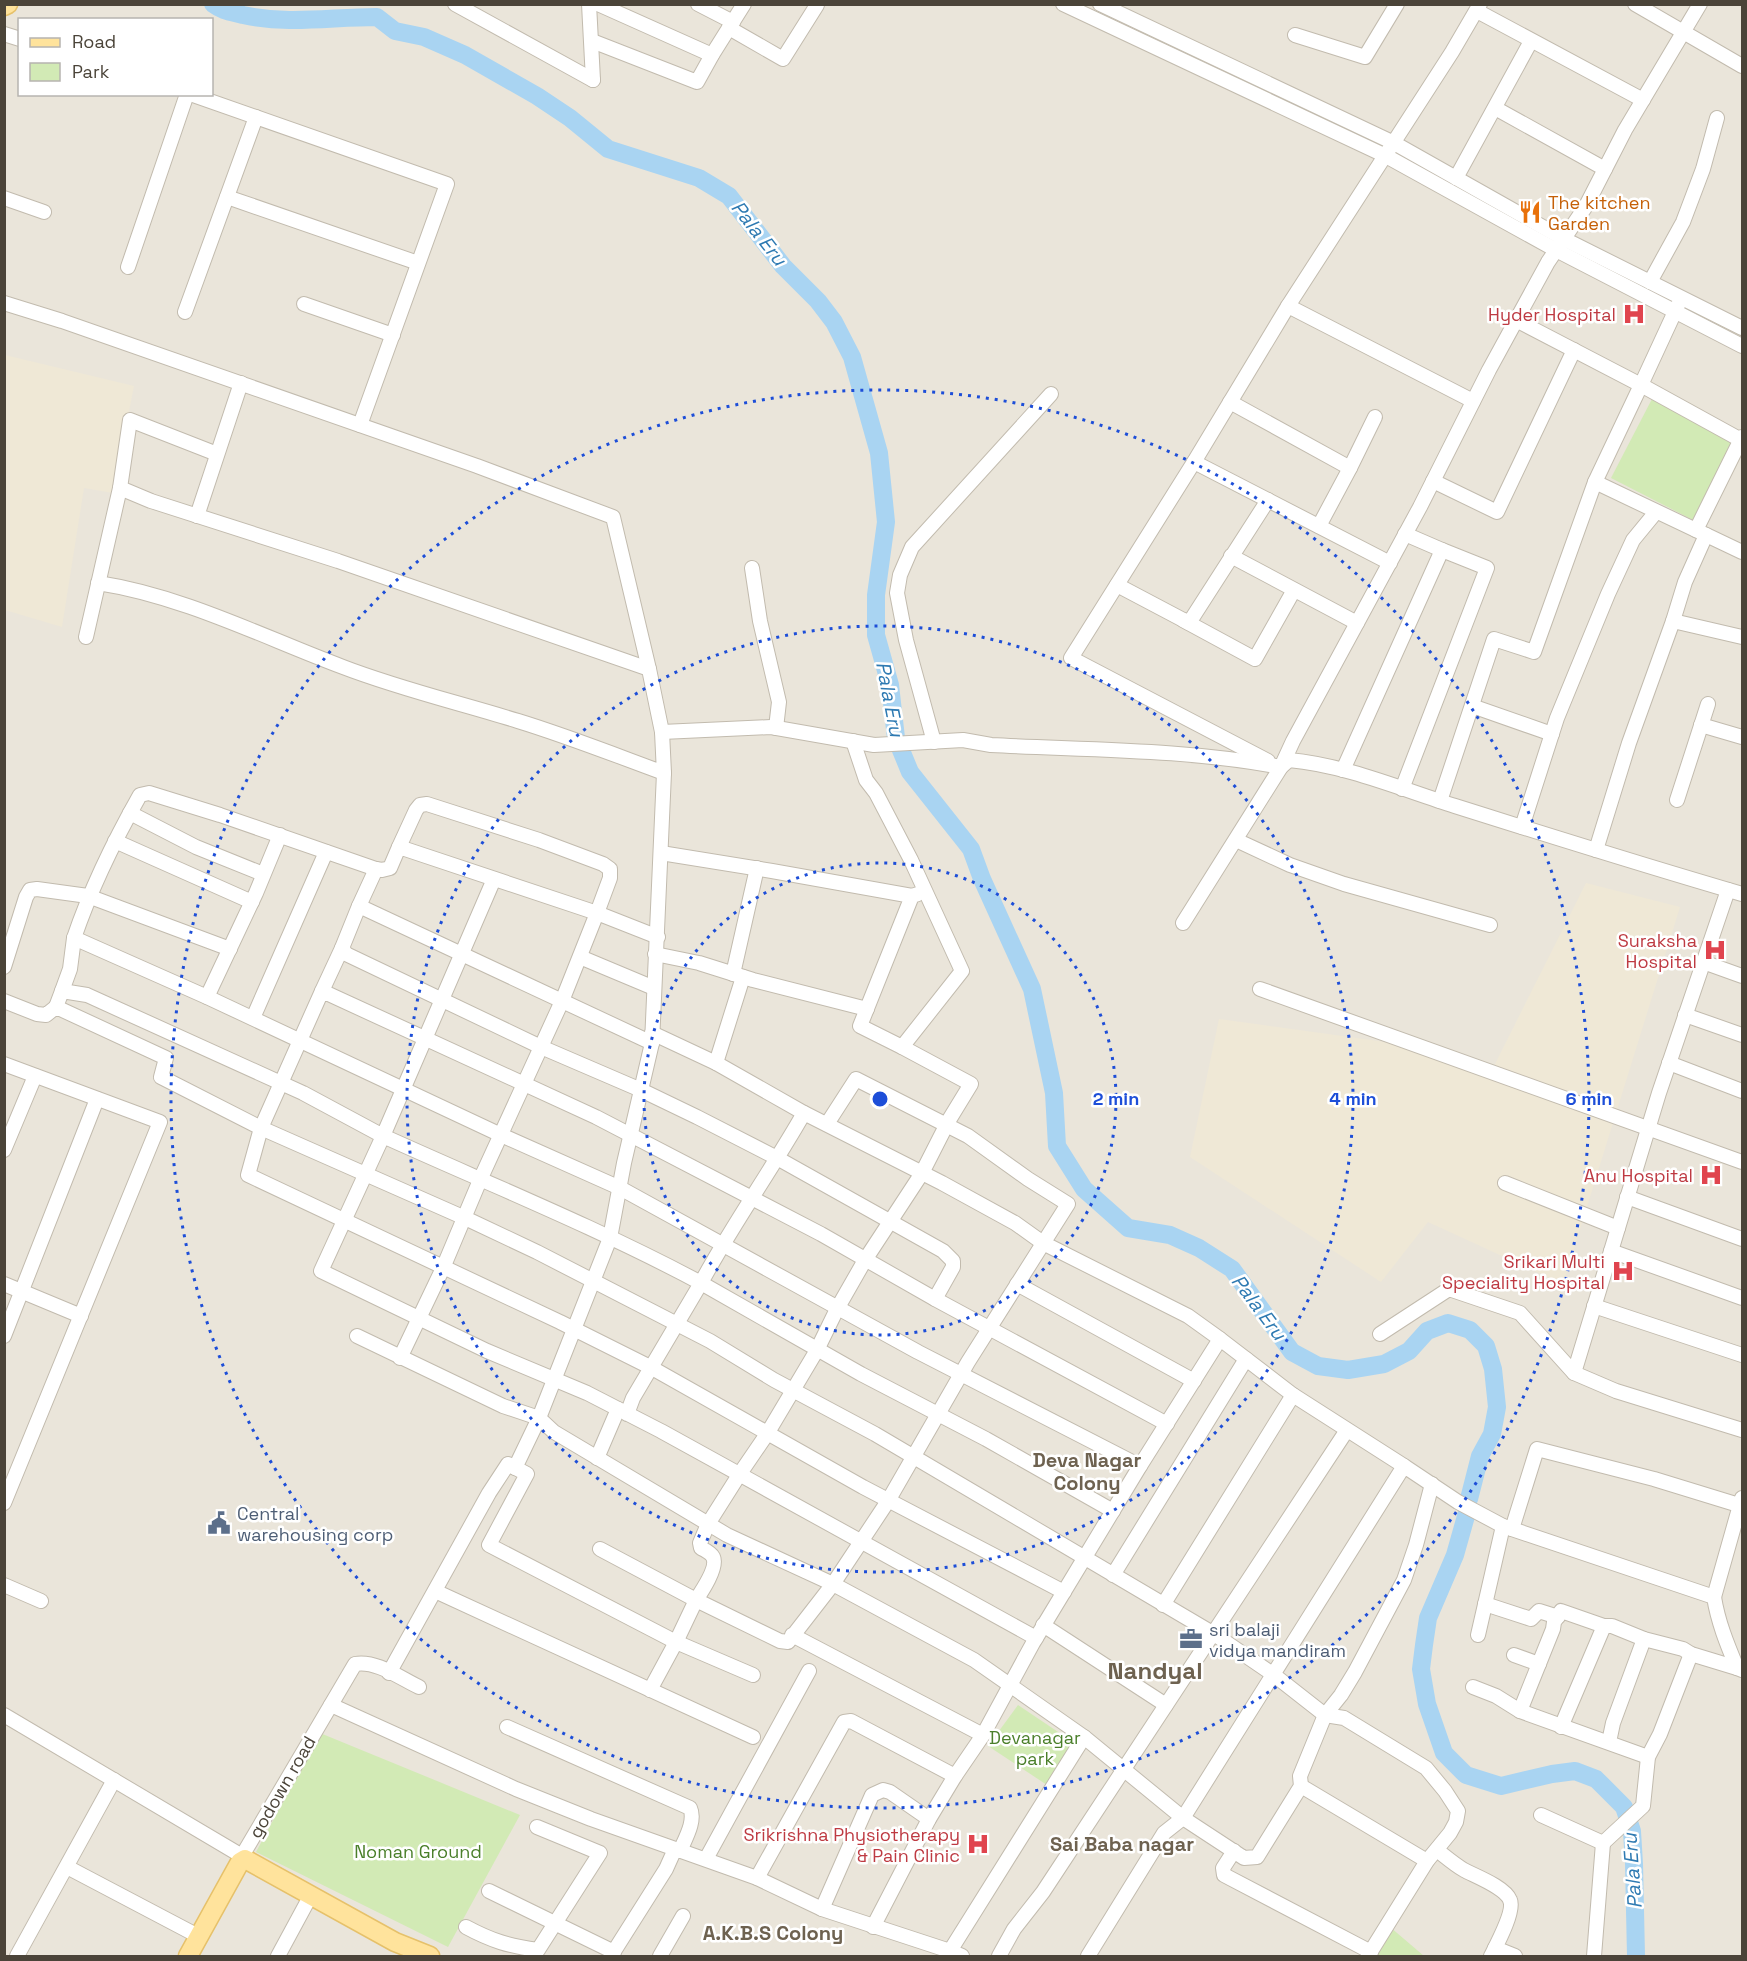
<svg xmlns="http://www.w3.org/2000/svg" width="1747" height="1961" font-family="'Space Grotesk',sans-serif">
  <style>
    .residential { fill: #eae5da; fill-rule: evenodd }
    .education { fill: #efe8d6 }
    .green { fill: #d2eab5 }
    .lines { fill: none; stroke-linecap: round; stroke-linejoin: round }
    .river { stroke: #a9d4f2; stroke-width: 18 }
    .minor-casing { stroke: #c2bbae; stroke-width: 16 }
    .major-casing { stroke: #e6c16a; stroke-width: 21 }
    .minor { stroke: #fff; stroke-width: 14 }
    .major { stroke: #ffe39c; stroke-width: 18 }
    .ring { fill: none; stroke: #1d4ed8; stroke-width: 3; stroke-dasharray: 3 6 }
    .labels { text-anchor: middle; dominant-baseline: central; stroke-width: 5; stroke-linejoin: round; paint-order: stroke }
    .food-label { font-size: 18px; fill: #c56008; stroke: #fff; text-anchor: start }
    .health-label { font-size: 18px; fill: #be3a42; stroke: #fff; text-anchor: end }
    .service-label { font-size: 18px; fill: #4e5e75; stroke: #fff; text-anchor: start }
    .park-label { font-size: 18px; fill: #4a7f2a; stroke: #fff }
    .street-label { font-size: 18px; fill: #4b4439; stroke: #fff }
    .water-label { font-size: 20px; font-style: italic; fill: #2e7ab2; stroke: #fff }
    .neighbourhood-label { font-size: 20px; font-weight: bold; fill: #6e6250; stroke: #fff }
    .district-label { font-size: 24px; font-weight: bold; fill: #6e6250; stroke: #fff }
    .centre { fill: #1d4ed8; stroke: #fff; stroke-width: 3 }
    .ring-label { font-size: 18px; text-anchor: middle; font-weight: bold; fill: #1d4ed8; stroke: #fff; stroke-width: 5; stroke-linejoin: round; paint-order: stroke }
  </style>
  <rect width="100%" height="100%" fill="#f6f3ec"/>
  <!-- residential -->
  <path class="residential" d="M5,5h1737v1951h-1737zM20,20h192v74h-192z"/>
  <!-- education -->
  <g class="education">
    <path d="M5,355l129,31 -21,107 -29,-5 -22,139 -57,-17z"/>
    <path d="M1586,883l94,24 -117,377 -135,-62 -47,60 -191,-125 29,-138 174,24 97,31z"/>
  </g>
  <!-- green -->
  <g class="green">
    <path d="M1653,397l81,44 -39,80 -84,-43z"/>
    <path d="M1018,1705l55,37 -26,43 -59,-39z"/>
    <path d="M320,1733l200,82 -72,132 -192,-95z"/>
    <path d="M1390,1927l34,29h-51z"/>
  </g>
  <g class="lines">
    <!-- river -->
    <g class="river">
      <path d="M213,4c9,7 19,8 30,11 47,10 87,2 134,2l18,14 29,6 41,18 72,41 33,22 38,31 91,29 30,18 54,70 35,35 16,21 18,35 27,96 7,69 -10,73v40l14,50 6,53 14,34 61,77 11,30 50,110 22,104 3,53 27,43 44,39 42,7 29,13 33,21 60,83 26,14 30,4 36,-6 25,-13 18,-20 21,-8 22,7 16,16 7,23 4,38 -5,27 -12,22 -11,43"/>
      <path d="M1466,1516l-11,39 -27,63 -4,27 -3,24 6,35 17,49 22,22 35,11 51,-12 23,-3 21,8 28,28 8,24 2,33 2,92"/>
    </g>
    <!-- minor casing -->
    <g class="minor-casing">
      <g id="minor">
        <path d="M455,4l138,76"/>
        <path d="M589,4l4,76"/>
        <path d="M598,4l114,51"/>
        <path d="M698,4l35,18"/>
        <path d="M1063,4l323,152 170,94 186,96"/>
        <path d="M1100,4l294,139 170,96 178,89"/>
        <path d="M1635,4l107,62"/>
        <path d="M1477,11l166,89"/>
        <path d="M729,28l54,31 34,-54 -2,-1"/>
        <path d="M4,34l16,5"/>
        <path d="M1295,35l70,22 32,-53"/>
        <path d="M592,41l105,41 15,-27 32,-51"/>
        <path d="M190,94l257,90 -87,241"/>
        <path d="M1495,108l110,61"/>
        <path d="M1456,178l75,-137"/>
        <path d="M227,197l191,66"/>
        <path d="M4,198l40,14"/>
        <path d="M128,267l59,-173"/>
        <path d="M1650,282l33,-60 20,-53 14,-51"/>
        <path d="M4,303l58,18 415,145 136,51 36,152"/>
        <path d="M304,304l89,31"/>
        <path d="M1678,305l-37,80 100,55"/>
        <path d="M1288,306l185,95"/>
        <path d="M185,312l71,-195"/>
        <path d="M1516,320l125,65 -46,97 147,70"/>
        <path d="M1230,402l120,66 -31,58"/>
        <path d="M1194,462l196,101"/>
        <path d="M1350,468l25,-51"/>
        <path d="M1433,481l64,31 77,-162"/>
        <path d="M120,488l31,13 187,60 311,108 13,63 109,-5 103,18 89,-5 28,5c96,5 195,4 290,22l8,-7c56,5 112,29 166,46 95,30 191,60 287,88"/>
        <path d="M197,516l44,-133"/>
        <path d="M1696,530l46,-93"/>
        <path d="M1706,535l-21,47 -12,39 69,16"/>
        <path d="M1231,556l126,67"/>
        <path d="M752,568l8,53 19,81 -3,26"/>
        <path d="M98,583c85,13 165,54 245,84 57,22 117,36 175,54 49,15 97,34 146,52l-2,-41"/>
        <path d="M1117,585l72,38 79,-123"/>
        <path d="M1183,620l72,39 39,-69"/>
        <path d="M86,637l34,-149 10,-68 87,34"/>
        <path d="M1472,706l80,28"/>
        <path d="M1701,725l41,12"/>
        <path d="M934,742l-28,-102 -9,-47 3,-18 12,-28 139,-153"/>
        <path d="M1268,761l-197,-103 123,-196 94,-156 164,-254 28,-48"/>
        <path d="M1343,770l99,-220 -37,-16"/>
        <path d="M1402,789l85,-221 -45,-18"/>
        <path d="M1677,800l31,-96"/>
        <path d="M1440,801l54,-162 40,13 61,-170"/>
        <path d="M130,813l66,34 67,27"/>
        <path d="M1522,827l35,-109 51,-124 25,-54 23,-28"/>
        <path d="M1236,840l54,25 54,19 146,41"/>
        <path d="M115,841l137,61"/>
        <path d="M399,847l17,-37 4,-5 7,-1 112,36 64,24 7,5v9l-13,35 -35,88 -82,179 -37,88 -43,90"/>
        <path d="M1596,850l33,-107 44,-122"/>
        <path d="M661,853l111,18 140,25"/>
        <path d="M376,869l-17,37 293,137"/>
        <path d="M1728,890l-69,203 -85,280 42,18 126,39"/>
        <path d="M359,906l-17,42 4,6 195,93 100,43 56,27 80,41 166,93 10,10v6l-18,32"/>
        <path d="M1183,923l98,-156 12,-26 127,-234 69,-137 59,-108 38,-56 39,-76 75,-126"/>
        <path d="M658,937l-61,-24 -198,-66 -9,21 -8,2 -6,-1 -156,-54 -71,-22 -9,2c-26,46 -49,93 -66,143l133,59 294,138 119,53 298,164 222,114 -107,177 -50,92 -28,41 -26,43 -56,108"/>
        <path d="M655,954l44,9 54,17 114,29"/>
        <path d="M580,957l74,31"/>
        <path d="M1703,962l39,14"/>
        <path d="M4,967l22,-70 4,-7 7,-1 51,7 142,53"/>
        <path d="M733,974l24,-106"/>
        <path d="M1260,989l482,173"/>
        <path d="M62,991l8,-22 4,-31"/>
        <path d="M322,991l20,-43"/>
        <path d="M207,997l49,-104 24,-58"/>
        <path d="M4,1001l33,13 9,1 10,-8 110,51 -5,19 100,51 -13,47 312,147 92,46 211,119 201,105"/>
        <path d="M56,1007l6,-16 25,4 216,98 80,43 111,-257"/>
        <path d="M1685,1015l57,20"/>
        <path d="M253,1018l73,-166"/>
        <path d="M652,1033l64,30 88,50"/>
        <path d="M902,1047l-42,-21 52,-130 6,-2"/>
        <path d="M716,1063l27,-86"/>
        <path d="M1669,1063l73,28"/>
        <path d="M4,1064l156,58 -156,381"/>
        <path d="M4,1150l31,-74"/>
        <path d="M1505,1183l113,45"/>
        <path d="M1627,1197l115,42"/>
        <path d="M1611,1251l131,47"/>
        <path d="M4,1284l77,32"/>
        <path d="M1017,1284l177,97"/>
        <path d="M1594,1306l148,49"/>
        <path d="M1380,1334l69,-45 71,24 54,60"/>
        <path d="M4,1336l93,-237"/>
        <path d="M357,1336l146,70 36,12 15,14 173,103 106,49 141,76 110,77 99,81 61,40 13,-1 44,-71 -1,-10 25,-61 16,-20 14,-23 49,-92 12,-35 16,-61"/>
        <path d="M1220,1339l73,56 111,71"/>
        <path d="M627,1414l6,-16 68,-115c-103,-55 -212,-99 -318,-147l-62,135 166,80 100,42 74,38 375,207"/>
        <path d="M1167,1424l-232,-125 -114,-65 -225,-117 -274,-126 -61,137 204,90 72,34 173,89 64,39 101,54 339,200 60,41 51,40 19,3 82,50 19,23 13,20 -2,11 -6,11 -23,28 -59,95"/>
        <path d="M597,1458l21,-49"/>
        <path d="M515,1468l24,-50 71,-180 14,-75 28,-120 12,-270"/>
        <path d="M1113,1511l-127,-72 -125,-65 -160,-91c31,-58 70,-112 103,-170l138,70 73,40 28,20 145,73 32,23 -80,127"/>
        <path d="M1512,1529l25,-80 117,30 88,27"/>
        <path d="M600,1549l96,51c6,-9 22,-33 17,-43 -2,-4 -8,-7 -12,-9l-1,-5 8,-19 31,-49 28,-41 50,-84 20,-41 28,-49 57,-87 27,-53 22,-36 -69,-37 60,-76 -51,-111 -35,-67 -10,-13 -13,-39"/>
        <path d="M1113,1575l133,-216"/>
        <path d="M4,1585l37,16"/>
        <path d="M435,1591l318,146"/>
        <path d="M1714,1597l28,-99"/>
        <path d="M1485,1604l46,15 8,-8 19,6"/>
        <path d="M1163,1605l130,-210"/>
        <path d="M1043,1625l123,80"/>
        <path d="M792,1635l191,100"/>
        <path d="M1478,1635l25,-109"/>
        <path d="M1514,1655l25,9"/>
        <path d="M389,1673l100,-180 19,-29 19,10 -38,71 187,97 20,-42 84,41 8,1 45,-58 55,-83 80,-139 100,-158 -40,-25 -60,-43 -112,-57 -29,45"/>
        <path d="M1473,1687l23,9 24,15 128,46"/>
        <path d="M650,1690l26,-48 77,33"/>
        <path d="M331,1705l185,84 75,30 166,59 65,31 128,42"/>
        <path d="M1520,1711l33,-82 1,-7 7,-11 43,15h8l32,13 39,10 8,5 46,14"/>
        <path d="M4,1715l238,141 113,-192c21,-4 45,14 64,23"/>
        <path d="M507,1727l183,81c6,13 -5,31 -10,43"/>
        <path d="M1561,1727l43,-101"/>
        <path d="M1609,1742l4,-19 31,-84"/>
        <path d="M1301,1786l126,75"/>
        <path d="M1541,1815l62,28 40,-37 5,-49 12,-23 31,-80"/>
        <path d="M1437,1850c9,7 17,14 27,20 11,6 41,17 46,30 5,11 -14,46 -19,56"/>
        <path d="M1234,1851l-11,17 1,7 147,77"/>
        <path d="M706,1859l103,-188"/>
        <path d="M67,1867l133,70"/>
        <path d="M757,1878l87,-156 7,-1 104,55"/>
        <path d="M489,1891l125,61"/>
        <path d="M822,1909l50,-114 11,-5 7,2 39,27"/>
        <path d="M466,1927c26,14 43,19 72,23l62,-97 -63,-26"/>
        <path d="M1495,1948l20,8"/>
        <path d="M17,1956l97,-176"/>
        <path d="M278,1956l33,-61"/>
        <path d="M611,1956l55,-87 9,-20"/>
        <path d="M660,1956l23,-40"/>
        <path d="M962,1956l-12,-5 134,-214"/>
        <path d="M999,1956l15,-27 29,-37 304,-462"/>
        <path d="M1088,1956l76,-123 19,-15 221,-352 54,36 45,24 211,71c4,25 13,47 23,71l5,2"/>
        <path d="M1594,1956l9,-113"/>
      </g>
    </g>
    <!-- major casing -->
    <g class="major-casing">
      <g id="major">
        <path d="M4,6l4,-2"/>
        <path d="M188,1956l52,-94 5,-3 150,83 35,14"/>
      </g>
    </g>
    <!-- minor -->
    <use href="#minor" class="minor"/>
    <!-- major -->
    <use href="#major" class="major"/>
  </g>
  <!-- distance rings -->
  <g class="ring">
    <circle cx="880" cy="1099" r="236"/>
    <circle cx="880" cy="1099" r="473"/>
    <circle cx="880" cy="1099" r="709"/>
  </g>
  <!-- icons -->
  <defs>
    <g id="restaurant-bare" transform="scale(1.8)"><path d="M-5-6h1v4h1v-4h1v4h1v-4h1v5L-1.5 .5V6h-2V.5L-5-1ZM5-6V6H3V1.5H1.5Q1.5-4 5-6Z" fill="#e8710a" stroke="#fff" stroke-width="2.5" paint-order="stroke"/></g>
    <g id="hospital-bare" transform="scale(1.8)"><path d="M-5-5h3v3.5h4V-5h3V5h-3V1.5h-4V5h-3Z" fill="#e0444e" stroke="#fff" stroke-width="2.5" paint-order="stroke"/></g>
    <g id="civic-bare" transform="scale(1.8)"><path d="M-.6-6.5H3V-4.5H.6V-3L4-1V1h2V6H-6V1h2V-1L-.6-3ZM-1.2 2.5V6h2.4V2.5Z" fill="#5c6f8a" stroke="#fff" stroke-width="2.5" paint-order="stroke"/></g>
    <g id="office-bare" transform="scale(1.8)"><path d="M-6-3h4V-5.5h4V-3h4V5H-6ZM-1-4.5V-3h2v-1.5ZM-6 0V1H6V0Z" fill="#5c6f8a" stroke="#fff" stroke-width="2.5" paint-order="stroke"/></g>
  </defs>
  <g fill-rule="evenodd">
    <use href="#restaurant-bare" x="1530" y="212"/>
    <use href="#hospital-bare" x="1634" y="314"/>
    <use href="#hospital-bare" x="1715" y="950"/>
    <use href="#hospital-bare" x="1711" y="1175"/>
    <use href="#hospital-bare" x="1623" y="1271"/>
    <use href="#civic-bare" x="219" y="1523"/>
    <use href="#office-bare" x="1191" y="1639"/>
    <use href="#hospital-bare" x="978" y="1844"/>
  </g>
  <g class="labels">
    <!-- food labels -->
    <g class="food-label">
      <text x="1548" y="202">The kitchen<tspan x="1548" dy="21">Garden</tspan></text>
    </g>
    <!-- health labels -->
    <g class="health-label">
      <text x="1616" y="314">Hyder Hospital</text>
      <text x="1697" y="940">Suraksha<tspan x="1697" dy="21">Hospital</tspan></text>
      <text x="1693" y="1175">Anu Hospital</text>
      <text x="1605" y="1261">Srikari Multi<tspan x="1605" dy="21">Speciality Hospital</tspan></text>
      <text x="960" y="1834">Srikrishna Physiotherapy<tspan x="960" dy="21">&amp; Pain Clinic</tspan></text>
    </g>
    <!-- service labels -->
    <g class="service-label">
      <text x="237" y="1513">Central<tspan x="237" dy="21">warehousing corp</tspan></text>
      <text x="1209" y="1629">sri balaji<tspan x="1209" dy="21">vidya mandiram</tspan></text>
    </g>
    <!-- park labels -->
    <g class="park-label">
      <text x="1035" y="1737">Devanagar<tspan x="1035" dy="21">park</tspan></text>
      <text x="418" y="1851">Noman Ground</text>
    </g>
    <!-- street labels -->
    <g class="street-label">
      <text transform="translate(282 1787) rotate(-60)">godown road</text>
    </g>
    <!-- water labels -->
    <g class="water-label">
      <text transform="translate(759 233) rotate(52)">Pala Eru</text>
      <text transform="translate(890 699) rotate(79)">Pala Eru</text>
      <text transform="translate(1259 1307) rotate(53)">Pala Eru</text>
      <text transform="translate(1632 1871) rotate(-94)">Pala Eru</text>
    </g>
    <!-- neighbourhood labels -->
    <g class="neighbourhood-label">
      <text x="1087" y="1460">Deva Nagar<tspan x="1087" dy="23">Colony</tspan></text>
      <text x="1122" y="1844">Sai Baba nagar</text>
      <text x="773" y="1933">A.K.B.S Colony</text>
    </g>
    <!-- district labels -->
    <g class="district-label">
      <text x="1155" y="1670">Nandyal</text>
    </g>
  </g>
  <circle cx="880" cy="1099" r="9" class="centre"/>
  <g class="ring-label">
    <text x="1116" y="1105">2 min</text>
    <text x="1353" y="1105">4 min</text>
    <text x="1589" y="1105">6 min</text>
  </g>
  <!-- border -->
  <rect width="1747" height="1961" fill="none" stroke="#4b4439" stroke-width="12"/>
  <!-- legend -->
  <rect x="18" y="18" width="195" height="78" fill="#ffffff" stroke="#b7b4b0" stroke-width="1.5"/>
  <rect x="30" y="38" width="30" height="9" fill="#ffe39c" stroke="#b7b4b0" stroke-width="1.5"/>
  <text x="72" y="48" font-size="18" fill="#4b4439">Road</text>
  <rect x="30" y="63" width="30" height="18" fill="#d2eab5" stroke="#b7b4b0" stroke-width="1.5"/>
  <text x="72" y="78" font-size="18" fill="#4b4439">Park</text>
</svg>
